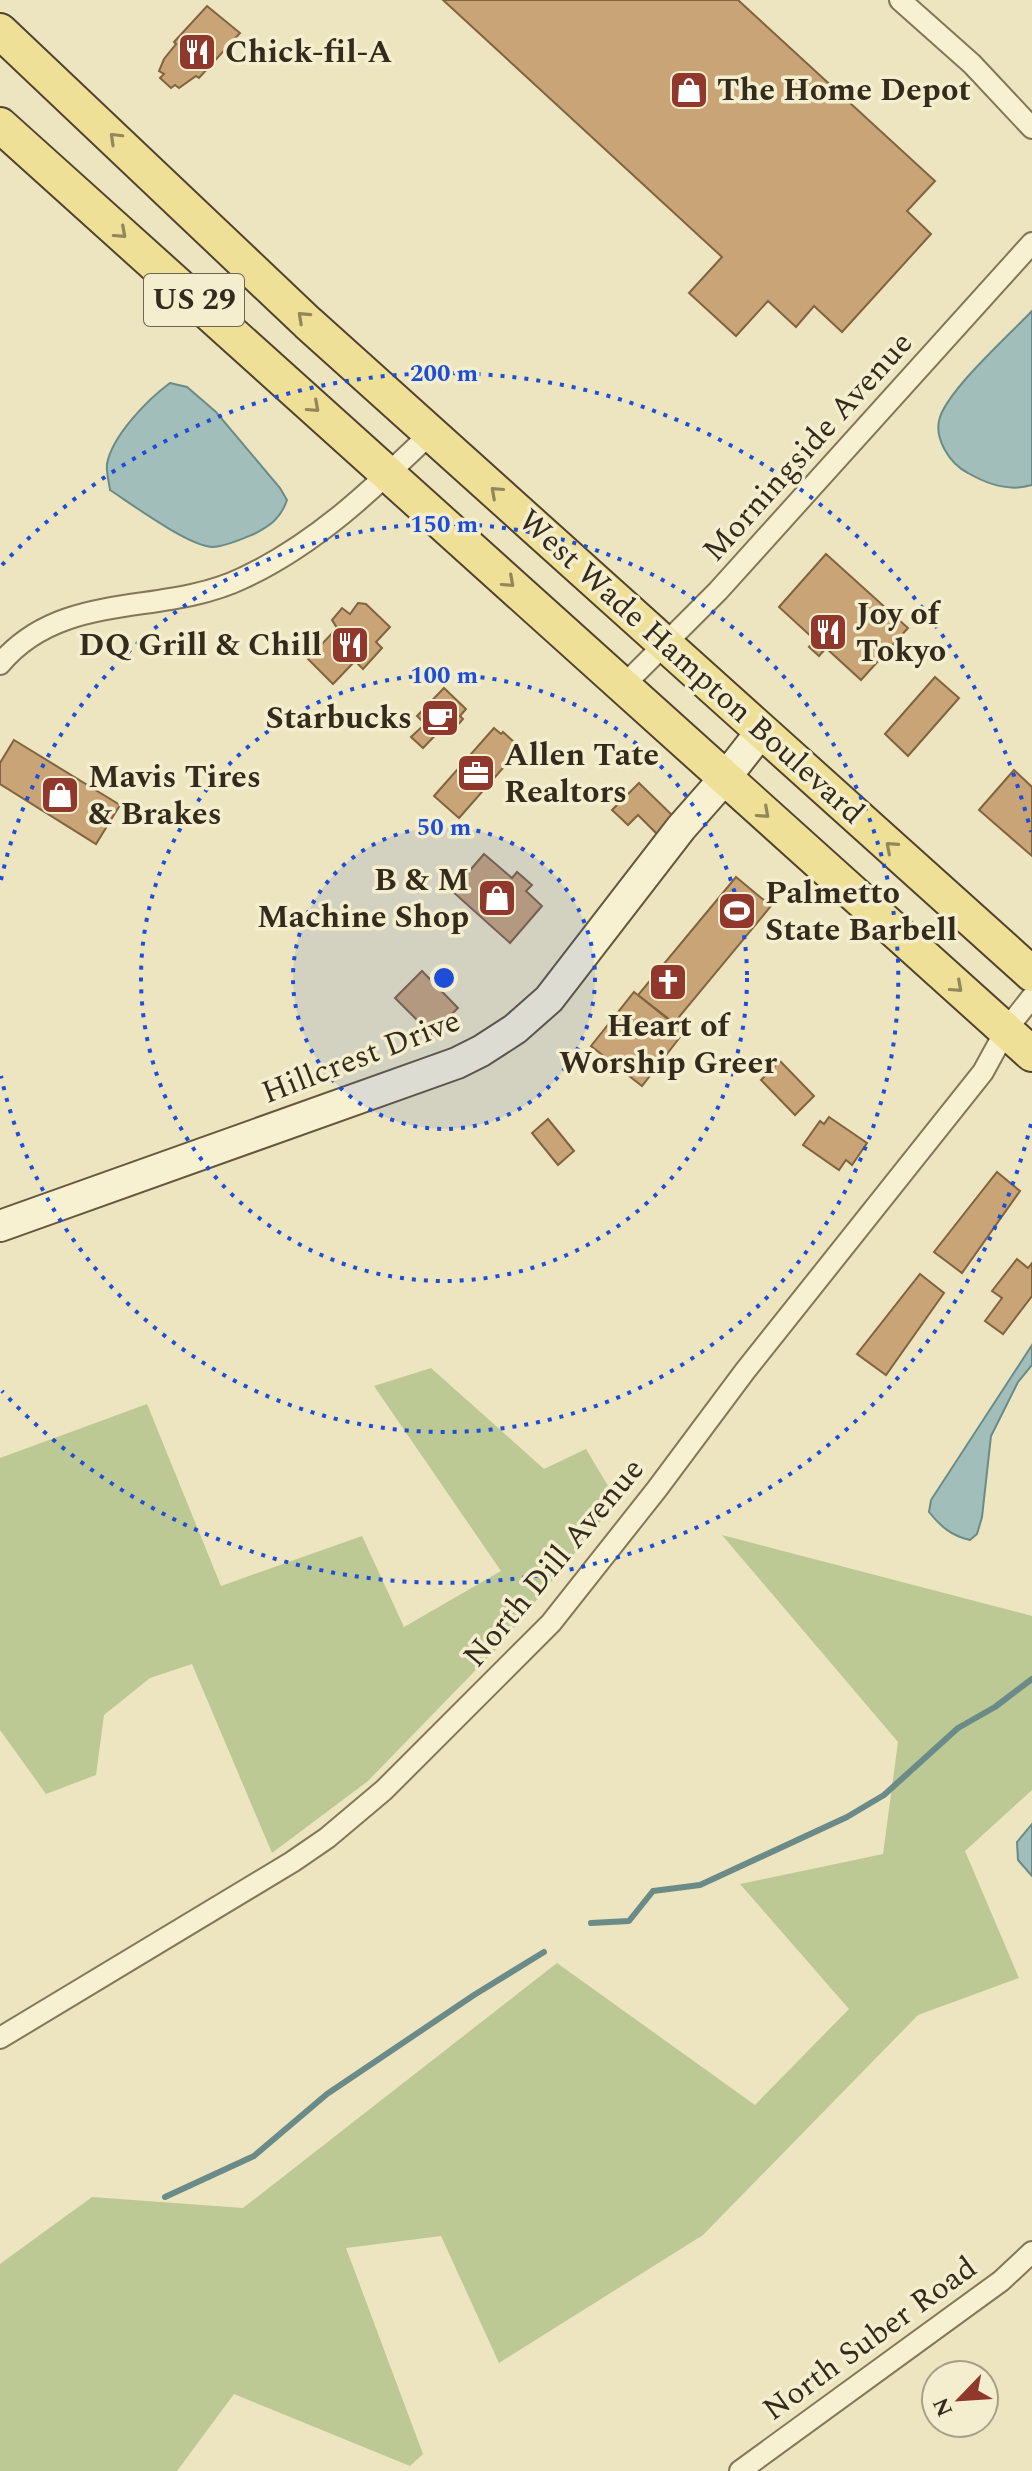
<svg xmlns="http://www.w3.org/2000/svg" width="1032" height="2471" font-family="Spectral,serif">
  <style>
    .green { fill: #bcc994 }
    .water { fill: #a2beba; stroke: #6a8b87; stroke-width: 2 }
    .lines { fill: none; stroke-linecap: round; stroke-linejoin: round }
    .stream { stroke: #6a8b87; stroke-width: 6 }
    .building { fill: #c9a476; stroke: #82633f; stroke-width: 2 }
    .street-casing { stroke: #847658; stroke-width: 24 }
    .secondary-casing { stroke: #65563c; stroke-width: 34 }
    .primary-casing { stroke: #51432d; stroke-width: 38 }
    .street { stroke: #f7f1d2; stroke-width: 20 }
    .secondary { stroke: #f7f1d2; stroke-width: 30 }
    .primary { stroke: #efe098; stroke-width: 34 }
    .oneway { stroke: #92865a }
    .ring { fill: none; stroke: #1d4ed8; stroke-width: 4; stroke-dasharray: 4 8 }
    .labels { text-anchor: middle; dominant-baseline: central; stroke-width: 7; stroke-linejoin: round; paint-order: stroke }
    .shield { fill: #f4eecf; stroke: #6e6652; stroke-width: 2 }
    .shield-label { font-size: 30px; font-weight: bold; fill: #342b1c }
    .poi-label { font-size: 32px; font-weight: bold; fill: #342b1c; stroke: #f4eecf; text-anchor: start }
    .street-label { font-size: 32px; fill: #342b1c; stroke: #f4eecf }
    .centre { fill: #1d4ed8; stroke: #f4eecf; stroke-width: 4 }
    .ring-label { font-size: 24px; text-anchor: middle; font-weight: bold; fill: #1d4ed8; stroke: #f4eecf; stroke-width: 7; stroke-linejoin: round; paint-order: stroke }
  </style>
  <rect width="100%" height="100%" fill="#ece5bf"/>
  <!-- green -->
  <g class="green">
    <path d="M431,1368l113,101 42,-20 31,52 -117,144 -132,136 -96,72 -80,-189 -42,14 -46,37 -8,60 -50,19 -46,-64v-272l147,-54 74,182 141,-50 42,91 97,-56 -127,-185z"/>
    <path d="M722,1535l310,81v174l-67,61 54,127 -101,37 -215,220 -204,128 -58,-127 -95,12 77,206 -13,12 -176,-72 -57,77h-177v-207l92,-67 151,11 314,-245 198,142 94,-96 -109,-125 143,-30 15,-112z"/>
  </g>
  <!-- water -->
  <g class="water">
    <path d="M1032,311v174c-22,7 -45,-1 -64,-12 -18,-9 -35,-35 -28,-56 10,-29 68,-81 92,-106z"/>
    <path d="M170,383l17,4 29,25 64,76 7,12c-6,18 -17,26 -33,34 -12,5 -29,13 -42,13 -25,-2 -79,-42 -102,-57 -1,-8 -4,-18 -3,-26 5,-28 40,-64 63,-81z"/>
    <path d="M1032,1345v20l-14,17 -27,54 -9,81 -5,17 -7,6c-18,-4 -29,-13 -41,-28l2,-12z"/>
    <path d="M1032,1824v52l-14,-16 -1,-18z"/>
  </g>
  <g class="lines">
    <!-- stream -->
    <g class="stream">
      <path d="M591,1923l38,-2 24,-30 47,-6 147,-68 37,-22 74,-67 37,-21 37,-28"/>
      <path d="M165,2197l89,-41 73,-62 147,-99 70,-43"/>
    </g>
  </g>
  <!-- building -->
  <g class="building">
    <path d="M443,0h295l197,181 -28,30 24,23 -89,98 -28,-26 -18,21 -28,-26 -32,35 -47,-43 33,-36z"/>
    <path d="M207,6l33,27 -41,45 -3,-2 -17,12 -4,-3 -4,3 -11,-10 4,-4 -5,-3 5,-12 12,-15 -2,-2z"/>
    <path d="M826,554l82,74 -47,52 -35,-32 -7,8 -10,-9 6,-7 -36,-33z"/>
    <path d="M358,603l8,1 24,23 -14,15 6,6 -19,21 -8,-8 -22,23 -25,-25 29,-31 -5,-8 10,-12 8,6z"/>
    <path d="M935,677l24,21 -51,58 -23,-22z"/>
    <path d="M444,688l22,21 -6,7 3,3 -8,9 -6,-7 -26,27 -12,-11 14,-13 -8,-8z"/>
    <path d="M494,728l7,6 2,-2 12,11 -2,3 5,5 -59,67 -25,-22z"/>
    <path d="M14,740l106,65 -24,39 -96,-60v-21z"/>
    <path d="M1014,770l18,17v69l-53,-46z"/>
    <path d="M639,783l35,34 -17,17 -19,-19 -10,10 -16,-15z"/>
    <path d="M484,854l28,24 5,-6 15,13 -6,6 16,15 -32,37 -58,-52z"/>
    <path d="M736,877l35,29 -97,117 -36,-28z"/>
    <path d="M422,971l36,37 -27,26 -36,-36z"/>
    <path d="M634,992l50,40 -42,54 -51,-40z"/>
    <path d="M780,1061l34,35 -19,19 -34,-35z"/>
    <path d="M829,1117l38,26 -15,22 -6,-5 -7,10 -36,-25 17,-24 4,3z"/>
    <path d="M548,1119l26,32 -16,14 -26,-32z"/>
    <path d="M997,1172l23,19 -58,82 -28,-21z"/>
    <path d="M1017,1259l11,9 4,-5v33l-29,38 -18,-13 17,-23 -10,-7z"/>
    <path d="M920,1274l24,19 -58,82 -29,-21z"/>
  </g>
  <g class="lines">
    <!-- street casing -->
    <g class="street-casing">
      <g id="street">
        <path d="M900,0l72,64 60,64"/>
        <path d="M0,664c63,-75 162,-47 243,-86 73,-34 131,-90 188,-145"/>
        <path d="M623,686l95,-95 314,-348"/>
        <path d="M0,2038l292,-176 35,-24 57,-48 167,-167 106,-134 88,-118 238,-299 23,-42 26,-33"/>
        <path d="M740,2471l261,-190 31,-29"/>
      </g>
    </g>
    <!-- secondary casing -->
    <g class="secondary-casing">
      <path id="secondary" d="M0,1226l457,-163 24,-12 34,-22 34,-30 132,-171 44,-50 36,-46"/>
    </g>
    <!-- primary casing -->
    <g class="primary-casing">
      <g id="primary">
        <path d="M0,31l308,292 724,651"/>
        <path d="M0,125l1032,929"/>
      </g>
    </g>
    <!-- street -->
    <use href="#street" class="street"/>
    <!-- secondary -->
    <use href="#secondary" class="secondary"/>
    <!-- primary -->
    <use href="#primary" class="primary"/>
  </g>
  <!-- one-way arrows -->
  <defs><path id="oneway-chevron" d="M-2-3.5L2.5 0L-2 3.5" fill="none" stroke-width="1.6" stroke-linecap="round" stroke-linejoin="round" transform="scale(2)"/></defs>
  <g class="oneway">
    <use href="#oneway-chevron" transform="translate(115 138) rotate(-136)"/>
    <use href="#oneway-chevron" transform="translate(121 233) rotate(42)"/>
    <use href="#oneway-chevron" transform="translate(303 317) rotate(-137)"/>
    <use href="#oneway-chevron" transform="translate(314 407) rotate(42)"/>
    <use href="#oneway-chevron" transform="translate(496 492) rotate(-138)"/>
    <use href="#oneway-chevron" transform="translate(509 582) rotate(42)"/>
    <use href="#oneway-chevron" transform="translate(764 813) rotate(42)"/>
    <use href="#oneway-chevron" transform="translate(891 847) rotate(-139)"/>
    <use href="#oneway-chevron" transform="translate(957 987) rotate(42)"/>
  </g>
  <!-- distance rings -->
  <circle cx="444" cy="978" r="151" fill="#1d4ed8" fill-opacity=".12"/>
  <g class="ring">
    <circle cx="444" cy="978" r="151"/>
    <circle cx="444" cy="978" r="303"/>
    <path d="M1 880A454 454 0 1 1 1 1076"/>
    <path d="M1031 1124A605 605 0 0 1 2 1391M2 565A605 605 0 0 1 1031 832"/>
  </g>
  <!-- icons -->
  <defs>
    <g id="restaurant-square" transform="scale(2)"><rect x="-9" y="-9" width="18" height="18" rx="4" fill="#90382b" stroke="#f4eecf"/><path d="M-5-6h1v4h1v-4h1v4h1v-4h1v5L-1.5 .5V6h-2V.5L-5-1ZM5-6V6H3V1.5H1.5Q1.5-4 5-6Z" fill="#fff"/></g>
    <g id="shop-square" transform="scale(2)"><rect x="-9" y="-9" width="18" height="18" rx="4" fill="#90382b" stroke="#f4eecf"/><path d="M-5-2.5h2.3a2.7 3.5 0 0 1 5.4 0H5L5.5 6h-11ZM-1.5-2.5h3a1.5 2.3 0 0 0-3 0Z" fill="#fff"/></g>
    <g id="cafe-square" transform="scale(2)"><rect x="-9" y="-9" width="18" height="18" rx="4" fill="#90382b" stroke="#f4eecf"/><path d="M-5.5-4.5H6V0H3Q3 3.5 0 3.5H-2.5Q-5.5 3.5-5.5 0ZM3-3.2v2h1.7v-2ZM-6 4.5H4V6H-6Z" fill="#fff"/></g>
    <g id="office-square" transform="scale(2)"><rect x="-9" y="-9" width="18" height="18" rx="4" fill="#90382b" stroke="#f4eecf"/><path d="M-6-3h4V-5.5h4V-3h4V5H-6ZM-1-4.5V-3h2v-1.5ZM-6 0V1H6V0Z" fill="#fff"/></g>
    <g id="stadium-square" transform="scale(2)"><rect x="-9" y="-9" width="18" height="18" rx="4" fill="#90382b" stroke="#f4eecf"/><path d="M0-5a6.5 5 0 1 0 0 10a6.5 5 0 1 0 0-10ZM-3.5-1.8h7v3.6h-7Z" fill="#fff"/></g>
    <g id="church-square" transform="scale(2)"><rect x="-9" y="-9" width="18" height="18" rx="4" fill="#90382b" stroke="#f4eecf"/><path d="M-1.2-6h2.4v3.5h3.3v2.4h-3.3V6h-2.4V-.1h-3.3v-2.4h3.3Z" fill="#fff"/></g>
  </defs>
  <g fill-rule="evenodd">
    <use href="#restaurant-square" x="197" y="52"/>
    <use href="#shop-square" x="689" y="90"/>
    <use href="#restaurant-square" x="828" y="632"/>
    <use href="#restaurant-square" x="350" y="645"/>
    <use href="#cafe-square" x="440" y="718"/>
    <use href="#office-square" x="476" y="773"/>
    <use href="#shop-square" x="60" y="795"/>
    <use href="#shop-square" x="497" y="898"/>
    <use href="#stadium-square" x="737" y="911"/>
    <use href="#church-square" x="668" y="982"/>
  </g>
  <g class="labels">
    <!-- shield labels -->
    <rect class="shield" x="144" y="274" width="100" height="52" rx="6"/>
    <g class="shield-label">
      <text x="194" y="300">US 29</text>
    </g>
    <!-- poi labels -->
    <g class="poi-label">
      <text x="225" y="52">Chick-fil-A</text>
      <text x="717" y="90">The Home Depot</text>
      <text x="856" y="614">Joy of<tspan x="856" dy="37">Tokyo</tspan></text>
      <text x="322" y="645" text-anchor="end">DQ Grill &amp; Chill</text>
      <text x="412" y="718" text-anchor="end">Starbucks</text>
      <text x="504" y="755">Allen Tate<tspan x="504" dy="37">Realtors</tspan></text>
      <text x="88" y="777">Mavis Tires<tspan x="88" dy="37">&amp; Brakes</tspan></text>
      <text x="469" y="880" text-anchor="end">B &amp; M<tspan x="469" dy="37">Machine Shop</tspan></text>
      <text x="765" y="893">Palmetto<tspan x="765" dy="37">State Barbell</tspan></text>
      <text x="668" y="1026" text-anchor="middle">Heart of<tspan x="668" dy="37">Worship Greer</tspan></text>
    </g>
    <!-- street labels -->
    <g class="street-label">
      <text transform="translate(808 447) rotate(-48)">Morningside Avenue</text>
      <text transform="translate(691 667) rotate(42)">West Wade Hampton Boulevard</text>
      <text transform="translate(361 1057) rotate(-21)">Hillcrest Drive</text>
      <text transform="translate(554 1563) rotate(-50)">North Dill Avenue</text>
      <text transform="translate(870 2339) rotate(-36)">North Suber Road</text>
    </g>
  </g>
  <circle cx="444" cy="978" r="12" class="centre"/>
  <g class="ring-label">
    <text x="444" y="381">200 m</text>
    <text x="444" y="532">150 m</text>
    <text x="444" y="683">100 m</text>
    <text x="444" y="835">50 m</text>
  </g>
  <!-- north arrow -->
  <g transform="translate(960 2399) rotate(245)"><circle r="38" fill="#f4eecf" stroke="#a7a087" stroke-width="2"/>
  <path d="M0-6L14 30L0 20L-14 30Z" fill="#90382b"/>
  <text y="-12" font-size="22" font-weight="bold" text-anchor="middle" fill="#342b1c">N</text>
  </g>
</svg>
